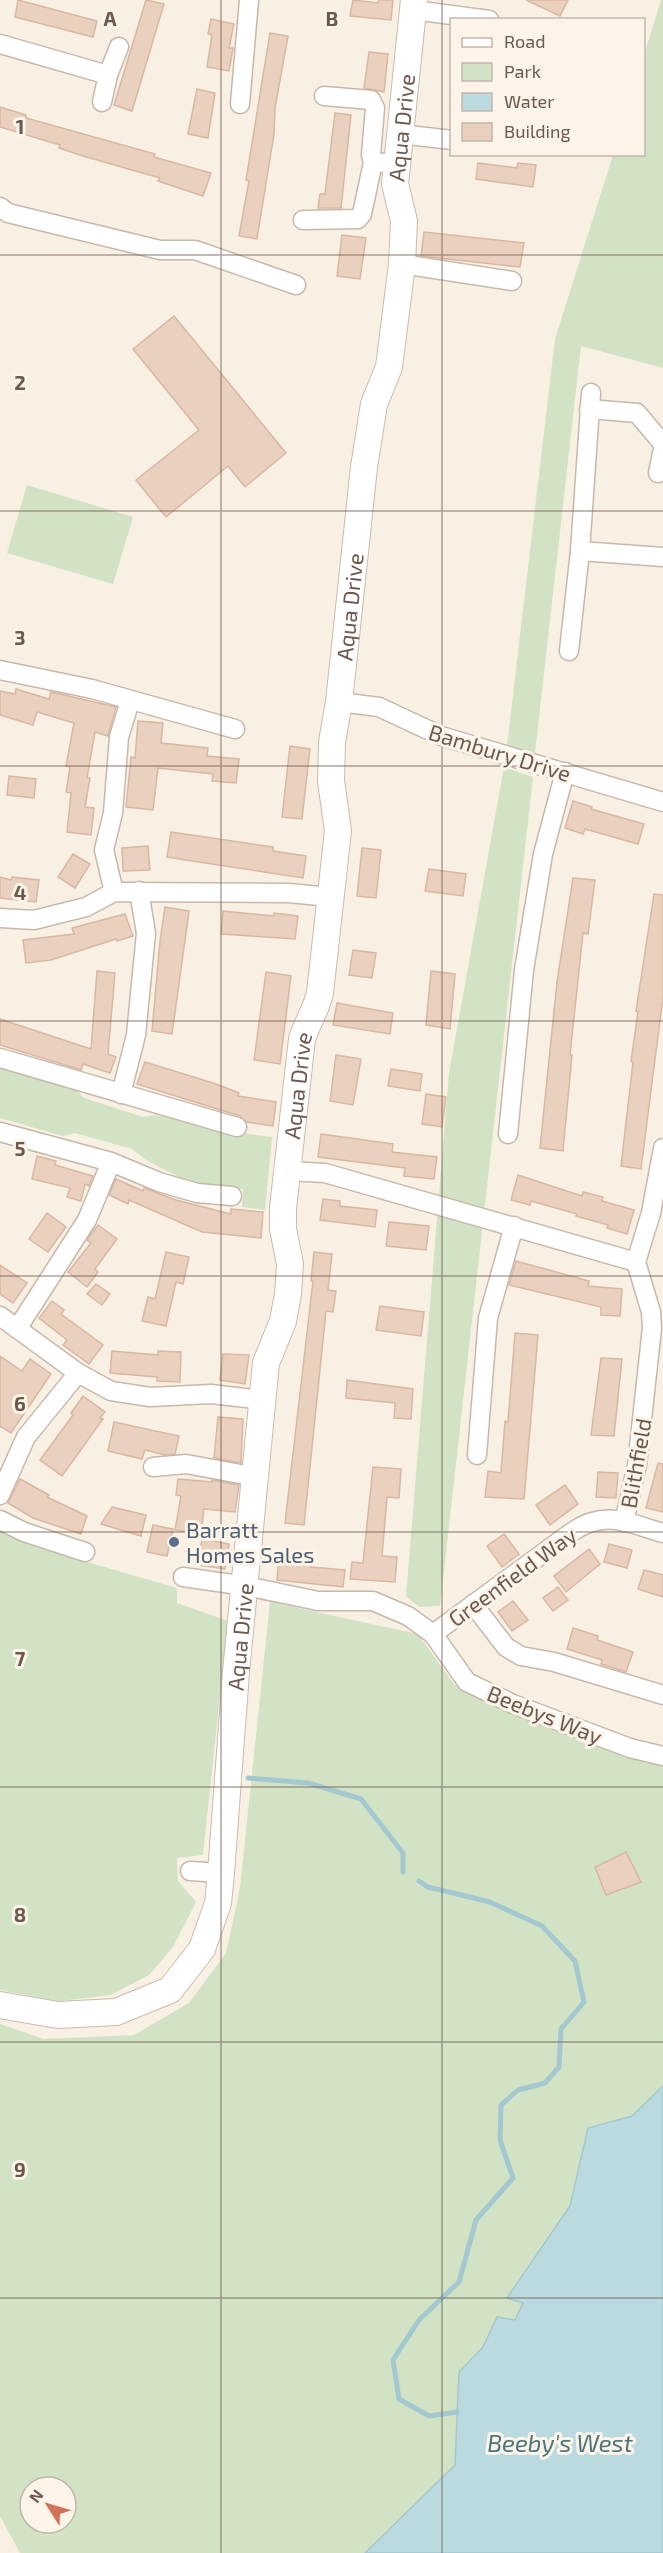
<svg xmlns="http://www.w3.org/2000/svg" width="663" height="2553" font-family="'Exo 2',sans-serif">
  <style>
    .green { fill: #d1e3c4; fill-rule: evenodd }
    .water { fill: #bbdadf; stroke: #a3c8cf; stroke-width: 1.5 }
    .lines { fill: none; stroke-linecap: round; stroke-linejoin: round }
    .stream { stroke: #a3c8cf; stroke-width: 5 }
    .building { fill: #ead0bf; stroke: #dab7a2; stroke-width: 1.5 }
    .street-casing { stroke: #c7b8ac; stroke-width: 21 }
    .secondary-casing { stroke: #ccbaad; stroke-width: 28 }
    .street { stroke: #fff; stroke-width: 18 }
    .secondary { stroke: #fff; stroke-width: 26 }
    .grid { fill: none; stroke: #6d584d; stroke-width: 1.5; stroke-opacity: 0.55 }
    .service-dot { fill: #5c6f8a; stroke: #fcf4e9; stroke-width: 2 }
    .labels { text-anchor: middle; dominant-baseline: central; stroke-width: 6; stroke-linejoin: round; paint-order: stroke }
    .street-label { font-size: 22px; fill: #6d584d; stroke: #fcf4e9 }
    .service-label { font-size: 22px; fill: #4e5e75; stroke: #fcf4e9; text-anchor: start }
    .water-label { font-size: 24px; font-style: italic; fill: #4a757d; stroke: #fcf4e9 }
    .grid-label { font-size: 20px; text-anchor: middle; font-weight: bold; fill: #6d584d; stroke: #fcf4e9; stroke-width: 6; stroke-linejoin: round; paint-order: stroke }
  </style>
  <rect width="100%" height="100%" fill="#f8f0e3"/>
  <!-- green -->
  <g class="green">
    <path d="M661,0h2v368l-82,-22 -46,407 -28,-7 48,-407 58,-184 31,-1v-99z"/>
    <path d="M27,485l106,32 -20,67 -106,-31z"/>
    <path d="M504,767l29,10 -93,829 -21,1 -13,-11 43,-523z"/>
    <path d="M0,1066l73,21 11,11 59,19 12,-2 86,18 31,4 -7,73 -23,-3 1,-18 -45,-2 -52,-27 -14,-11 -57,-16 -12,3 -63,-18z"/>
    <path d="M0,1531l94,33 83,24v15l51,18 -25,234 -26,3 1,23 18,21 -23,45 -24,28 -38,20 -52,6 -59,-11z"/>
    <path d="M270,1602l148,32 36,50 178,72 31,9v788h-643l-20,-37v-492l44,15 90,-4 55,-32 37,-50 14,-65zM30,2487h36v36h-36z"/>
  </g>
  <!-- water -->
  <path class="water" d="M663,2086v467h-298l90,-88 4,-93 24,-25 14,-30 18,3 8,-17 -16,-5 63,-92 18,-78 44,-12z"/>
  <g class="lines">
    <!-- stream -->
    <g class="stream">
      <path d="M248,1778l60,5 53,16 42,54v19"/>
      <path d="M419,1881l9,6 62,15 52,24 33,35 9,41 -23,27 -2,38 -14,16 -27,7 -17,15 -1,35 13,38 -37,42 -17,62 -40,38 -26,40 6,39 30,17 28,-4"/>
    </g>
  </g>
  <!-- building -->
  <g class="building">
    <path d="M18,0l79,21 -4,16 -78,-20z"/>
    <path d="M146,0l18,4 -32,107 -18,-6z"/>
    <path d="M353,0l25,3 1,-3h14l-2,20 -41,-4z"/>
    <path d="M526,0h42l-8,16z"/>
    <path d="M211,19l23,5 -5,24h4l-4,23 -22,-4 5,-32 -4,-1z"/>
    <path d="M270,33l18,3 -13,72 -1,26 -17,105 -18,-3 10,-55 -3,-1z"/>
    <path d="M369,52l19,2 -4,38 -20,-4z"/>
    <path d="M197,89l18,4 -7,45 -20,-4z"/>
    <path d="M0,107l26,8v3l129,36 -1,3 57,16 -8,23 -45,-15 2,-3 -77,-22 -24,-8 1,-3 -60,-18z"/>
    <path d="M335,113l16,2 -10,93h-23l2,-14h5z"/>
    <path d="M478,163l39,5 1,-5 18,2 -3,22 -57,-8z"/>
    <path d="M424,232l100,11 -4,24 -99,-11z"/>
    <path d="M342,235l24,3 -6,41 -23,-3z"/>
    <path d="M174,316l112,137 -41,34 -17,-21 -62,51 -30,-37 63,-50 -66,-81z"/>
    <path d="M16,689l33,10 2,-7 65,15 -8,29 -13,-4 -8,46h3l-5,29 9,1 -3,27 -24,-3 4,-39 -5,-1 4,-25 -4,-1 8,-43 -37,-11 -4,13 -33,-10v-24l15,3z"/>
    <path d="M138,721l25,2 -2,20 47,5 -1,8 32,3 -3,24 -24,-2 1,-7 -55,-6 -5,42 -27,-3 5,-50 4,1z"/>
    <path d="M290,746l20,3 -8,70 -20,-2z"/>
    <path d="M9,776l27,3 -2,19 -27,-3z"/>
    <path d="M573,801l19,6 -1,2 53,15 -6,20 -53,-15 -2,5 -18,-6z"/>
    <path d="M171,832l102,15v4l33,5 -3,22 -136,-21z"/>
    <path d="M148,846l2,24 -27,1 -1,-23z"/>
    <path d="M362,848l19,2 -5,48 -19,-2z"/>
    <path d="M73,854l17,10 -15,24 -17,-11z"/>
    <path d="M429,869l37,5 -3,22 -38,-5z"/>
    <path d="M0,877l11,3 1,-3 27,3 -3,22 -36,-4z"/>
    <path d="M573,878l22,2 -7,54 -5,-1 -13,122h2l-9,96 -23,-3 17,-166z"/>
    <path d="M654,894l9,1v102l-22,172 -20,-3 12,-104 -2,-1 7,-49 -2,-1z"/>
    <path d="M165,907l24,4 -17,123 -20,-3 8,-90z"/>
    <path d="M223,911l51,5v-3l24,3 -3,23 -74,-5z"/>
    <path d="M125,914l8,22 -16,5 -1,-2 -65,21 -25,3 -3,-23 51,-6 -2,-6z"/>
    <path d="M353,950l23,3 -4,25 -23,-3z"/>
    <path d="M97,971l18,2 -7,81 8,3 -6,16 -27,-9 -2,6 -81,-25v-26l91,30z"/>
    <path d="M431,971l24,3 -5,55 -24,-4z"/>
    <path d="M266,972l25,4 -11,88 -26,-4z"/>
    <path d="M337,1003l56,10 -3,21 -57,-9z"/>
    <path d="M336,1055l25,4 -8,46 -23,-4z"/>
    <path d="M145,1062l71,22 23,9 -1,3 38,6 -3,24 -27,-4 -6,-6 -103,-32z"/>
    <path d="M391,1069l31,5 -2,17 -32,-5z"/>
    <path d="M426,1094l20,3 -4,30 -20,-3z"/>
    <path d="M321,1134l72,10 -1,8 45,5 -3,22 -30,-3 1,-8 -87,-11z"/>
    <path d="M37,1156l19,5 -1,4 38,11 -4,10 -4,-2 -4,17 -14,-4 3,-9 -38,-9z"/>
    <path d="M518,1175l64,21 1,-4 20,5 -1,4 32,9 -7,24 -20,-6 1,-3 -32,-9 1,-2 -46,-13 -1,4 -19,-5z"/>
    <path d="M116,1179l27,12 1,-3 32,12 55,14v-5l32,3 -2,26 -59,-6 -73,-32 -1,4 -19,-9z"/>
    <path d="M323,1199l17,2v5l37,4 -2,17 -55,-7z"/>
    <path d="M47,1213l19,14 -18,25 -19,-13z"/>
    <path d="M389,1222l40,4 -3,24 -40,-4z"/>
    <path d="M98,1225l19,14 -22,30 3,3 -11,15 -19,-15 23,-29 -4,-3z"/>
    <path d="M166,1252l23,5 -6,27 -7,-2 -10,44 -24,-5 6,-24 7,2z"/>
    <path d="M314,1252l18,2 -4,36 8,1 -3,21 -7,-1 -22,214 -19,-2 28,-242h-2z"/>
    <path d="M516,1261l73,20 -1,5 34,3 -2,27 -19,-1v-8l-92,-22z"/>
    <path d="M0,1265l27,18 -14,20 -13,-9z"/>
    <path d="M96,1284l14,10 -8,11 -15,-11z"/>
    <path d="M52,1301l12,9 -3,4 42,31 -14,19 -26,-19 4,-5 -28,-22z"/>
    <path d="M380,1306l44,6 -3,24 -45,-6z"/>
    <path d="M515,1333l23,2 -14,164 -39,-2 3,-26 13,2 4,-52 3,1z"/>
    <path d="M112,1351l46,4v-4l23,1 -1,30 -23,-1v-4l-47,-4z"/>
    <path d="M223,1354l26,1 -4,29 -25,-4z"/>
    <path d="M0,1356l22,15 8,-12 21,15 -40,59 -11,-7z"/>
    <path d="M601,1358l21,1 -8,77 -23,-1z"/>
    <path d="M347,1380l66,9 -2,30 -17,-1 1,-15 -49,-5z"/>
    <path d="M83,1396l22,16 -5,6 3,1 -41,57 -22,-16 33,-45 -2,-2z"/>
    <path d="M218,1417l25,2 -2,44 -27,-5z"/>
    <path d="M114,1422l65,14 -4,18 -10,1 -20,-5 -3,9 -34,-8z"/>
    <path d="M658,1463l5,1v48l-17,-4z"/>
    <path d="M373,1467l28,2 -2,29 -12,-1 -5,59 15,1 -2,25 -45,-3 2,-17 11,1z"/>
    <path d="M598,1472l20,1 -2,25 -20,-1z"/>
    <path d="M20,1479l29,16 -2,2 40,19 -6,18 -48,-16 -25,-15z"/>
    <path d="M178,1479l34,3v-2l27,5 -4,27 -31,-3 -3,25 -26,-4 6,-34 -5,-1z"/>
    <path d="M565,1485l13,19 -28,21 -14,-20z"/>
    <path d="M112,1507l34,8 -5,21 -40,-12z"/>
    <path d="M153,1525l20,4 -6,27 -20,-4z"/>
    <path d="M504,1534l15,20 -17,13 -15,-21z"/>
    <path d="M202,1539l27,5 -4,25 -27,-4z"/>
    <path d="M609,1544l23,6 -5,18 -23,-6z"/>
    <path d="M589,1549l11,15 -34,28 -12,-16z"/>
    <path d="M279,1554l33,3 -1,10 34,3 -2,17 -66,-7z"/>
    <path d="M644,1570l19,5v22l-25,-8z"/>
    <path d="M558,1587l10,13 -15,11 -10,-13z"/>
    <path d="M513,1601l15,19 -16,11 -14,-19z"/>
    <path d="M573,1628l25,8 -1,4 36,12 -7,20 -25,-8 1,-4 -35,-11z"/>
    <path d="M626,1852l15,30 -35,13 -11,-28z"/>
  </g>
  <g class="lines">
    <!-- street casing -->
    <g class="street-casing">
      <g id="street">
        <path d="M414,10l75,10"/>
        <path d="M0,44l108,31"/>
        <path d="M324,96l47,4 4,8 -4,47 2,7 24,2"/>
        <path d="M102,102l6,-27 11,-28"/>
        <path d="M240,104l9,-104"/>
        <path d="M400,134l52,6"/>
        <path d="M0,207l8,6 152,37h35l101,35"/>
        <path d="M303,220l55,-1 4,-5 11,-52"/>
        <path d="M402,264l110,17"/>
        <path d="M589,409l48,4 26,31"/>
        <path d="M658,473l5,-24"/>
        <path d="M580,551l11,-158"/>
        <path d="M569,651l11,-100 83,6"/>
        <path d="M0,670l92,19 143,40"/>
        <path d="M339,702l40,5 62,29 222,66"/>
        <path d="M114,892l-10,-42 9,-37 6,-76 11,-36"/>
        <path d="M0,918l34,2 52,-13 28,-15 174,1 43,4"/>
        <path d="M0,1058l237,69"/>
        <path d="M121,1094l15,-59 10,-102 -7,-42"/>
        <path d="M0,1132l111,30 48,20 38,11 35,3"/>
        <path d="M508,1134l16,-164 19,-116 22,-82"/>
        <path d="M287,1171l38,2 311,89"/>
        <path d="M636,1262l15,-49 12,-65"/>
        <path d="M0,1316l78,57 33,18 39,6 61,-3 51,6"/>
        <path d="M17,1329l70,-109 24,-58"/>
        <path d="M477,1455l11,-137 26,-92"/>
        <path d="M153,1467l33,-3 70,13"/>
        <path d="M0,1495l26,-58 52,-64"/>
        <path d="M0,1520l24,12 61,20"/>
        <path d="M624,1522l13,-57 15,-137 -1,-16 -15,-50"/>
        <path d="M183,1577l63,9 72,15h55l35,15 25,18 34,48 46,22 117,44 33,8"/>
        <path d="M473,1604l33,43 15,9 33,6 109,33"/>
        <path d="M433,1634l139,-102c33,-23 56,-9 91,1"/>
        <path d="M190,1871l31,2"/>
      </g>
    </g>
    <!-- secondary casing -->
    <g class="secondary-casing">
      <g id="secondary">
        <path id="s1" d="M0,2005l58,10 58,-3 54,-22 32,-41 16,-46 3,-30 15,-201 30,-309 17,-42 5,-27 2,-30 -7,-35v-21l19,-169c5,-16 14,-29 18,-46l18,-162 -7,-50 1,-39 7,-40 25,-235 10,-63 15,-37 13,-103 2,-43 -9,-37 19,-184"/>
      </g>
    </g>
    <!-- street -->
    <use href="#street" class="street"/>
    <!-- secondary -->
    <use href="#secondary" class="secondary"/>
  </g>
  <!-- grid -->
  <path class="grid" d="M221,0v2553M442,0v2553M0,255h663M0,511h663M0,766h663M0,1021h663M0,1276h663M0,1532h663M0,1787h663M0,2042h663M0,2298h663"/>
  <!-- markers -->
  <circle class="service-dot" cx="174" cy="1542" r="6"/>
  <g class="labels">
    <!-- street labels -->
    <g class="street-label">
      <text stroke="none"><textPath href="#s1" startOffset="2072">Aqua Drive</textPath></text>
      <text stroke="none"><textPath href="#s1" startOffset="1586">Aqua Drive</textPath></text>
      <text transform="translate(500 752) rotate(17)">Bambury Drive</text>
      <text stroke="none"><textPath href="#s1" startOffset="1101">Aqua Drive</textPath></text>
      <text transform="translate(635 1463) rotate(-80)">Blithfield</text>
      <text transform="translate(512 1576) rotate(-36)">Greenfield Way</text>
      <text stroke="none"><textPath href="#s1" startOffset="543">Aqua Drive</textPath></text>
      <text transform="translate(545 1714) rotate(22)">Beebys Way</text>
    </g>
    <!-- service labels -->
    <g class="service-label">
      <text x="186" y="1529">Barratt<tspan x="186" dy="25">Homes Sales</tspan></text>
    </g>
    <!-- water labels -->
    <g class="water-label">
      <text x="560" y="2442">Beeby's West</text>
    </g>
  </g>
  <g class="grid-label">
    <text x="110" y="26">A</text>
    <text x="332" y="26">B</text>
    <text x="20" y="134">1</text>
    <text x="20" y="390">2</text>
    <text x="20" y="645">3</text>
    <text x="20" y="900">4</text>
    <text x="20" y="1156">5</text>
    <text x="20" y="1411">6</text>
    <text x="20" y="1666">7</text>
    <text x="20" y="1922">8</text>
    <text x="20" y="2177">9</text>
  </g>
  <!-- legend -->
  <rect x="450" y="18" width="195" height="138" fill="#fcf4e9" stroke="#c3b6ab" stroke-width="1.5"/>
  <rect x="462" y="38" width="30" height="9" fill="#ffffff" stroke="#c3b6ab" stroke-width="1.5"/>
  <text x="504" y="48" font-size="18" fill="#6d584d">Road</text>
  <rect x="462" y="63" width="30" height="18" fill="#d1e3c4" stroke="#c3b6ab" stroke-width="1.5"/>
  <text x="504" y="78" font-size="18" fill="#6d584d">Park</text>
  <rect x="462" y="93" width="30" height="18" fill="#bbdadf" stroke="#c3b6ab" stroke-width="1.5"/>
  <text x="504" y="108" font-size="18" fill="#6d584d">Water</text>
  <rect x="462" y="123" width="30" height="18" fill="#ead0bf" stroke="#c3b6ab" stroke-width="1.5"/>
  <text x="504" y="138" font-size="18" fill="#6d584d">Building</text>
  <!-- north arrow -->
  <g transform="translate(48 2505) rotate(307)"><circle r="28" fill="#fcf4e9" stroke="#c3b6ab" stroke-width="1.5"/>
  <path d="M0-4.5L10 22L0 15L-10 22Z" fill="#d27359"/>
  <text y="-9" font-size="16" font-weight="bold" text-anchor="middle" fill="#6d584d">N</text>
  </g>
</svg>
